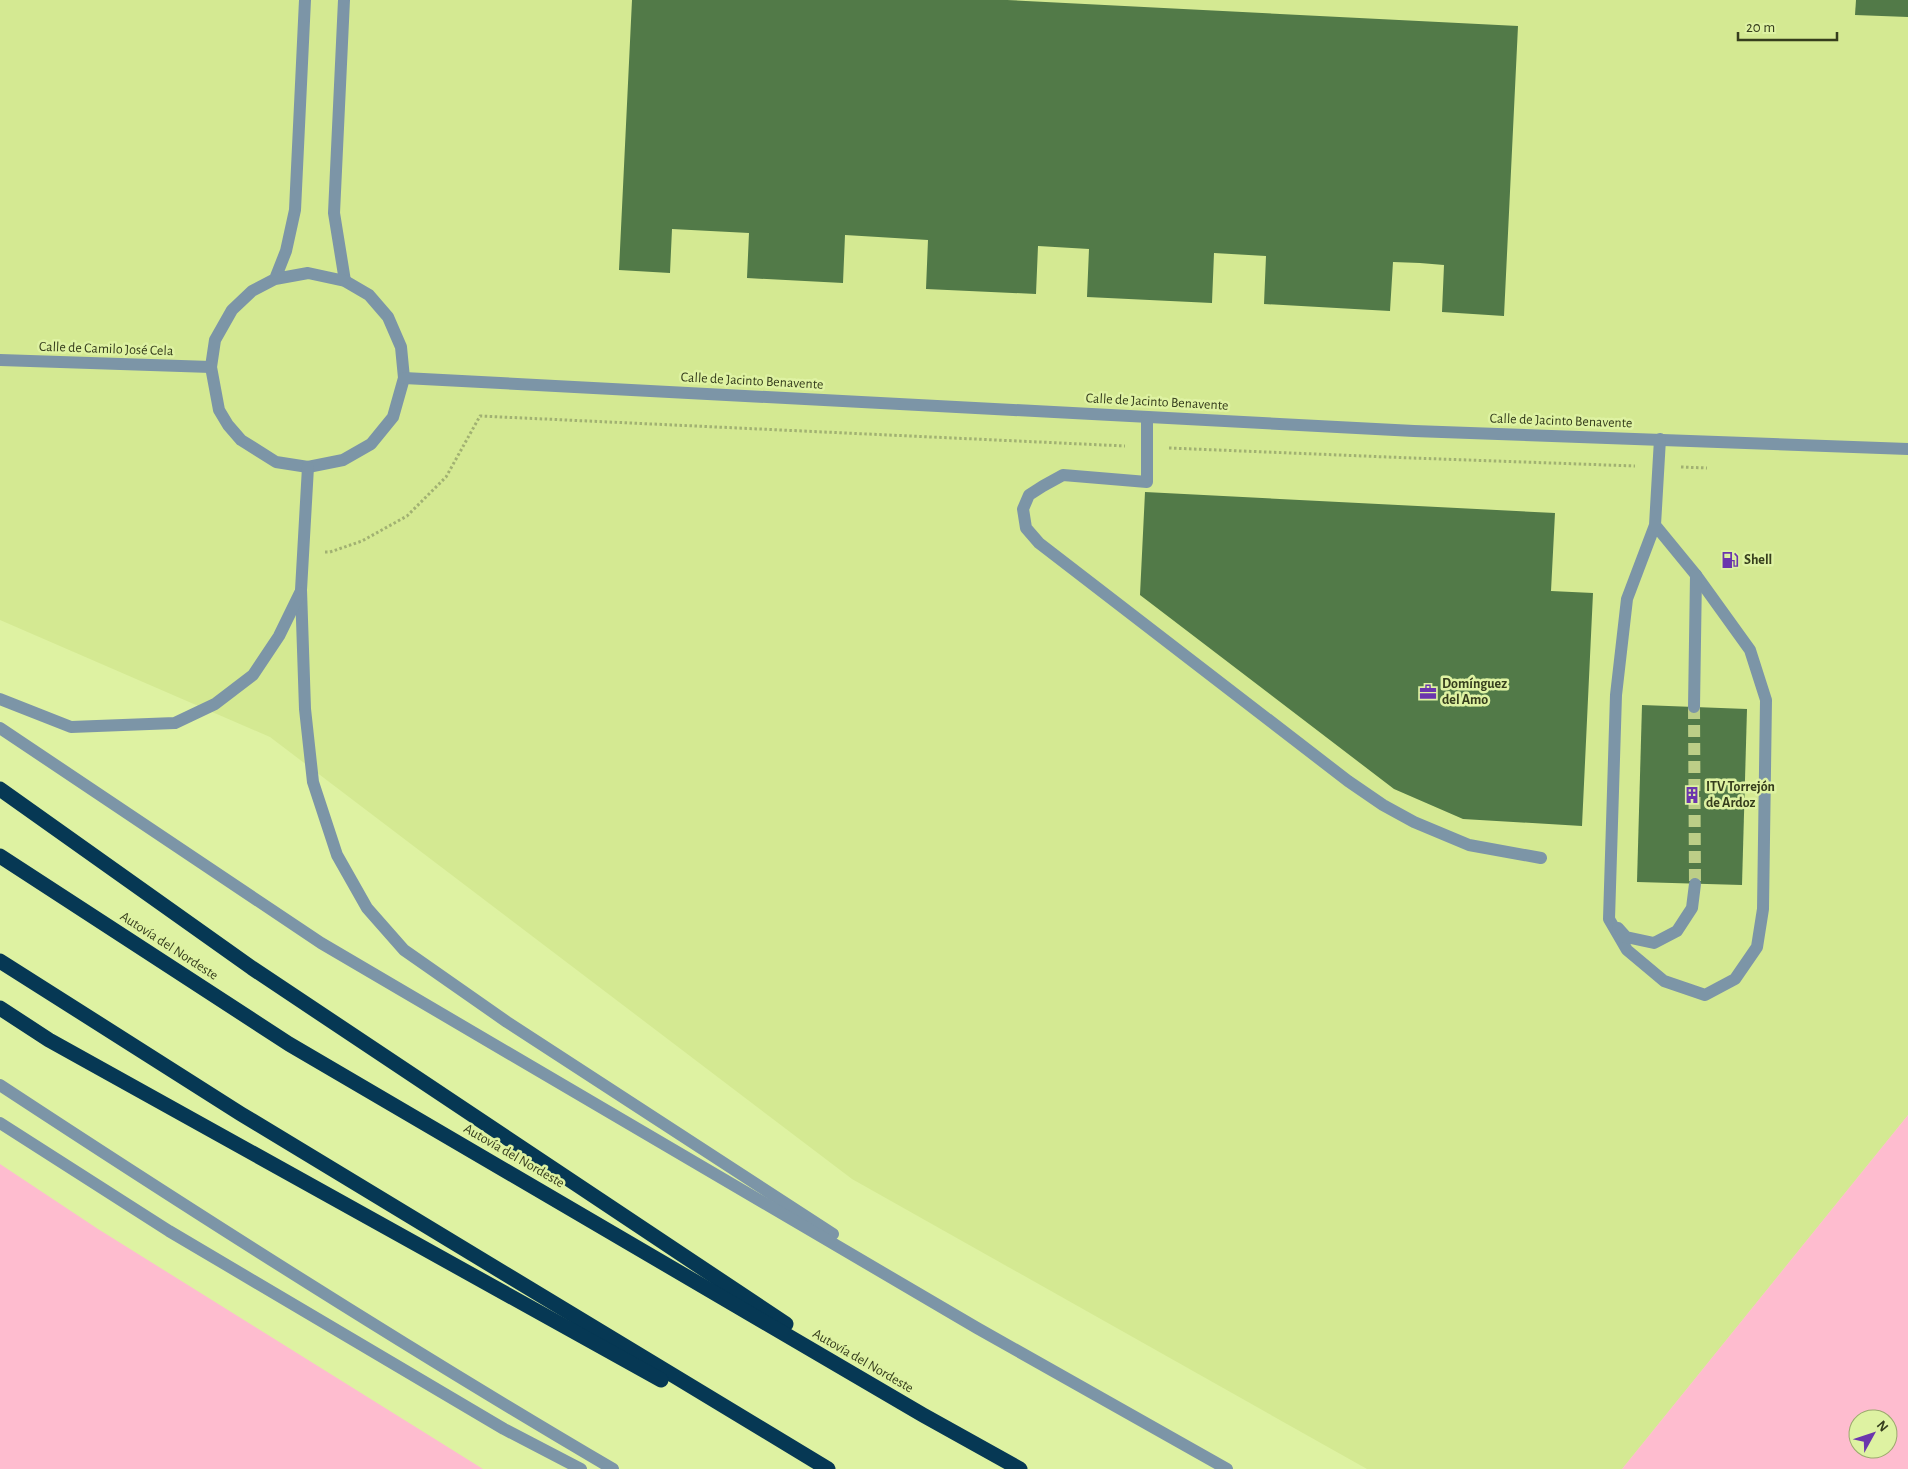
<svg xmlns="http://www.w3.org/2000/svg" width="1908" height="1469" font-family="'Alegreya Sans',sans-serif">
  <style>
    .built { fill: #d4e992 }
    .green { fill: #febccf; fill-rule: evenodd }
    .building { fill: #527a48 }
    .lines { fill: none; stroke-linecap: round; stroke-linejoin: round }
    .minor-tunnel { stroke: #bcce87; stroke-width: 12; stroke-dasharray: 12 6; stroke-linecap: butt }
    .path { stroke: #a1b172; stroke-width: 3; stroke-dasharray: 2.5 2.5; stroke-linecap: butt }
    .minor { stroke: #7c95a7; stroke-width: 12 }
    .highway { stroke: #063854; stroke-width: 15 }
    .labels { text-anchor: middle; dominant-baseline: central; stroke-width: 5; stroke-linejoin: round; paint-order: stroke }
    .street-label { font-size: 14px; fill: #363e1d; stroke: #def2a2 }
    .poi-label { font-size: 14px; font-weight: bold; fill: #363e1d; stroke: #def2a2; text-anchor: start }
  </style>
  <rect width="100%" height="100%" fill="#def2a2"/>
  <!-- built -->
  <path class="built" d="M0,0h1908v1115l-286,354h-255l-515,-290 -582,-442 -270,-117z"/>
  <!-- green -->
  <g class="green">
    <path d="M1908,1115v354h-286zM1858,1419h30v30h-30z"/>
    <path d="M0,1164l98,65 385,240h-483z"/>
  </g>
  <!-- building -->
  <g class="building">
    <path d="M632,0h375l511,26 -14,290 -62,-4 2,-47 -24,-2 -27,-1 -3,49 -126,-7 2,-48 -52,-3 -2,50 -125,-6 2,-48 -51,-3 -2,48 -110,-5 2,-49 -83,-5 -2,48 -96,-5 2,-45 -77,-4 -2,44 -51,-3z"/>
    <path d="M1856,0h52v17l-53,-2z"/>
    <path d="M1145,492l410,21 -4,78 42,2 -11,233 -119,-7 -69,-30 -254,-194z"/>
    <path d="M1642,705l105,4 -5,176 -105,-3z"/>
  </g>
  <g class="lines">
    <!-- minor-tunnel -->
    <path class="minor-tunnel" d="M1694,707l1,177"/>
    <!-- path -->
    <g class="path">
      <path d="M1169,448l243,10 223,8"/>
      <path d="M1681,467l26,1"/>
      <path d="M325,552h5l32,-11 45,-25 39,-39 34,-61 645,30"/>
    </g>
    <!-- minor -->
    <g class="minor">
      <path d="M344,0l-10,213 11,68"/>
      <path d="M275,279l33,-6 37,8 24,14 19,22 13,30 3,31 -11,39 -22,27 -28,16 -35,7 -32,-5 -35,-22 -13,-15 -9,-15 -8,-43 4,-27 17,-30 20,-19 23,-12 11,-28 9,-41 10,-210"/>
      <path d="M0,360l211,7"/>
      <path d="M404,378l1010,53 494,18"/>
      <path d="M1147,417v65l-84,-7 -20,11 -14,9 -6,14 3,19 13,15 309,238 35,24 31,17 55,23 72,13"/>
      <path d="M308,467l-7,123 4,119 8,73 24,73 30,53 37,42 103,72 326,212"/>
      <path d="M1655,525l41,50 54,75 16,50 -3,209 -6,38 -22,32 -30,16 -41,-14 -37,-31 -18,-31 7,-224 11,-96 28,-74 5,-86"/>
      <path d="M0,699l71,28 104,-4 40,-19 38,-29 26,-39 21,-43"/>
      <path d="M1694,707l2,-132"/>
      <path d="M0,728l321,215 656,385 250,141"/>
      <path d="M1618,928l8,9 28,6 23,-12 15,-23 3,-24"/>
      <path d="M0,1085c201,132 405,262 613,384"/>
      <path d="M0,1123l169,108 335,198 77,40"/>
    </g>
    <!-- highway -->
    <g class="highway">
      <path d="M0,789l252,179 534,356"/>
      <path d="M0,856l289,188 634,371 97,54"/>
      <path d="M0,961l241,153 587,355"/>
      <path d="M0,1008l49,32 612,340"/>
    </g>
  </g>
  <!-- icons -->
  <defs>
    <g id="fuel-bare" transform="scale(1.35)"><path d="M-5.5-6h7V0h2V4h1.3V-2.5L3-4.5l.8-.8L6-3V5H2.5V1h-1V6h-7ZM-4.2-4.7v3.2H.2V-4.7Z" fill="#6b36ad" stroke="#def2a2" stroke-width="2.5" paint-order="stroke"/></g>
    <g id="office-bare" transform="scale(1.35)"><path d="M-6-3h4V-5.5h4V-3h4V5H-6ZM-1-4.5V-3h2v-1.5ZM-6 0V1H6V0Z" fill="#6b36ad" stroke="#def2a2" stroke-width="2.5" paint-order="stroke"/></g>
    <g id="building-bare" transform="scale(1.35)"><path d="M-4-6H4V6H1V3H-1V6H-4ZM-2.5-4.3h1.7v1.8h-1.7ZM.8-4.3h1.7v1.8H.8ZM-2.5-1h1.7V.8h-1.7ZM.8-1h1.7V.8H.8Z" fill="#6b36ad" stroke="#def2a2" stroke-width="2.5" paint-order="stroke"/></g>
  </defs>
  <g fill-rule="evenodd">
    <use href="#fuel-bare" x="1730" y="560"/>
    <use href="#office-bare" x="1428" y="692"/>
    <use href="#building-bare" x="1692" y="795"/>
  </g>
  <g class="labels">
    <!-- street labels -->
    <g class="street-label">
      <text transform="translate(106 349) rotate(2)">Calle de Camilo José Cela</text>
      <text transform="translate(752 381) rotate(3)">Calle de Jacinto Benavente</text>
      <text transform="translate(1157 402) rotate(3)">Calle de Jacinto Benavente</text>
      <text transform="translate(1561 421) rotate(2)">Calle de Jacinto Benavente</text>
      <text transform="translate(169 946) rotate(33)">Autovía del Nordeste</text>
      <text transform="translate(514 1156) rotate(30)">Autovía del Nordeste</text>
      <text transform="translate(863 1361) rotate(30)">Autovía del Nordeste</text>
    </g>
    <!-- poi labels -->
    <g class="poi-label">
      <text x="1744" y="560">Shell</text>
      <text x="1442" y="684">Domínguez<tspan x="1442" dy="16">del Amo</tspan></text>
      <text x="1706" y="787">ITV Torrejón<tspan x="1706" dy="16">de Ardoz</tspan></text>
    </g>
  </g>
  <!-- north arrow -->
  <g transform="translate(1873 1434) rotate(50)"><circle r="24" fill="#def2a2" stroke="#9baa6d"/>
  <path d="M0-4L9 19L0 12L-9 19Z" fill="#6b36ad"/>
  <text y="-8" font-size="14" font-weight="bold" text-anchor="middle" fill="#363e1d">N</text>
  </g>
  <!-- scale -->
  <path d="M1738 32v8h99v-8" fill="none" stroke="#363e1d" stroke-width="2.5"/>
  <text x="1746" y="32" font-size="15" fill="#363e1d" stroke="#def2a2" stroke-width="4" paint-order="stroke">20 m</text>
</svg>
